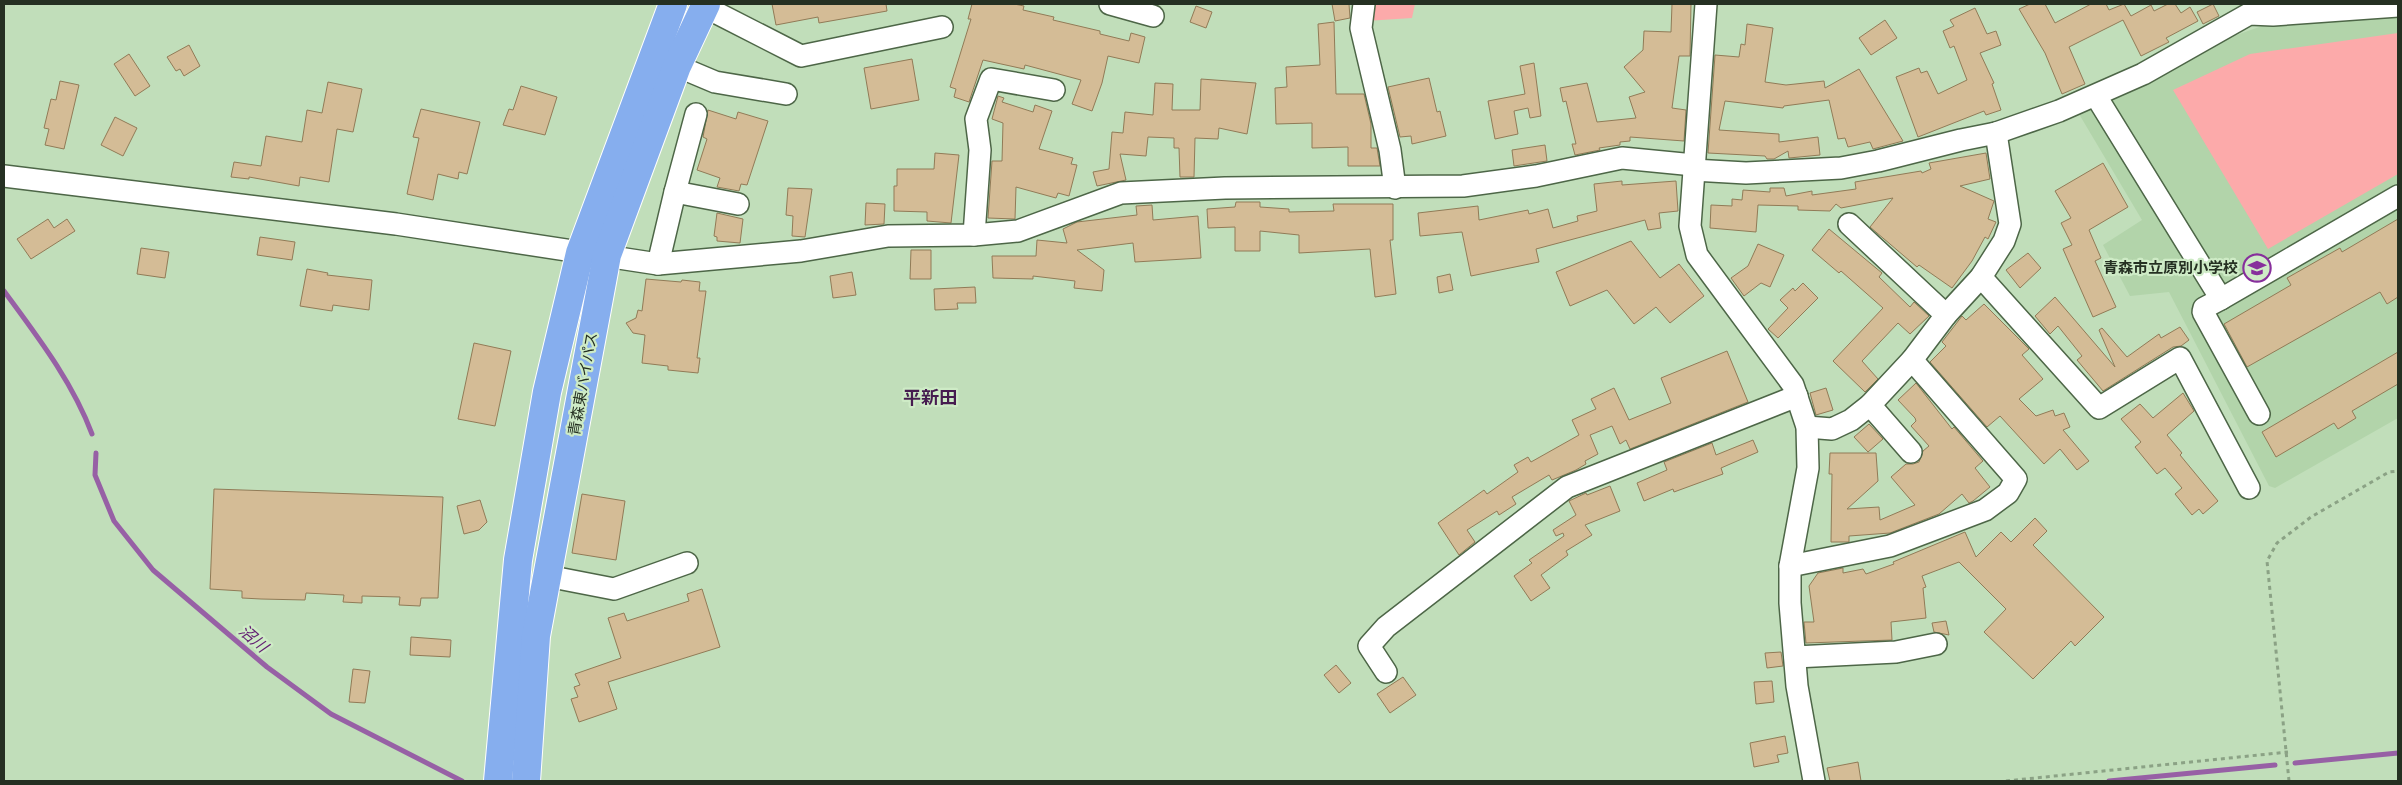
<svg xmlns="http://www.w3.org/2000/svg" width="2402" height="785" font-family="Signika,'Noto Sans JP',sans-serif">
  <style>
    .built { fill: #b2d4aa }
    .green { fill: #fcaaaa }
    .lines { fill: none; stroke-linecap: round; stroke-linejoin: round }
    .stream { stroke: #9760a5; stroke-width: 5 }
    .building { fill: #d4bc96; stroke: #917b57 }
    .minor-casing { stroke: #4d6647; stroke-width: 24 }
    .highway-casing { stroke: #fff; stroke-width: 30 }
    .path { stroke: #8ba285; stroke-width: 3; stroke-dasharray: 4 4; stroke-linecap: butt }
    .minor { stroke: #fff; stroke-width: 21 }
    .highway { stroke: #86aeee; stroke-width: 28 }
    .labels { text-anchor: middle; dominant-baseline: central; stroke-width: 4.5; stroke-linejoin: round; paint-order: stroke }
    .poi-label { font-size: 15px; font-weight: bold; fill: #253022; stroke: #ceebc6; text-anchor: end }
    .street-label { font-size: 15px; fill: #253022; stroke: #ceebc6 }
    .water-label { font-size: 16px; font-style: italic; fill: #611b71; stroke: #ceebc6 }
    .quarter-label { font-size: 18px; font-weight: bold; fill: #461c50; stroke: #ceebc6 }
  </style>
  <rect width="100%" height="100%" fill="#c1deba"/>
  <!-- built -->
  <path class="built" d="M2398,14v404l-123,70 -6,-2 -100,-194 -39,4 -27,-51 39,-25 -63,-106 46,-19 106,-58 31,-11 94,-6z"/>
  <!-- green -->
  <g class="green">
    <path d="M1369,4h46l-3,14 -46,3z"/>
    <path d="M2398,33v141l-130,75 -95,-159 77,-36z"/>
  </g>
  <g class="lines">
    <!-- stream -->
    <g class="stream">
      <path d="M4,291c33,45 68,90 88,143"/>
      <path d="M96,453l-1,22 19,46 39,49 114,97 64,47 131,67"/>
      <path d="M2295,763l103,-10"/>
      <path d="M2109,781l166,-16"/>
    </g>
  </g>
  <!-- building -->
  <g class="building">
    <path d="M772,4h114l1,7 -68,12 -1,-6 -42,8z"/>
    <path d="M972,4h42l10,2 -1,4 31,7 -1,3 47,11v3l29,7 2,-8 14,4 -6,26 -31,-7 -6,27 -10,28 -20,-7 9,-24 -56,-15 -1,4 -41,-9 -14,42 -15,-5 2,-8 -6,-2 21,-68h-3z"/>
    <path d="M1332,4h17l1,14 -15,3z"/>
    <path d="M1672,4h19l-1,52h-11l-7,52 14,2 -2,31 -54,-4v4l-10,1v3l-21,3 1,2 -25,5 -3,-11h4l-10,-43 -3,1 -3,-14 27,-5 10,39 39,-4 -7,-21 16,-5 -21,-25 19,-17 1,-19 27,1z"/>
    <path d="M2030,4h15l10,19 36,-19h15l3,6 15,-6 7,12 20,-11 3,6 14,-7h7l6,9 9,-6 8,14 -32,17 3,4 -28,14 -18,-36 -54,27 16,37 -23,10 -17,-41 -26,-44z"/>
    <path d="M2213,4l6,12 -16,8 -6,-12z"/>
    <path d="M1196,6l16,6 -6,16 -16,-6z"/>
    <path d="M1975,8l12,26 9,-3 5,14 -21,8 14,30 -2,1 9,26 -15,5 -2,-4 -66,26 -22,-60 23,-9 2,5 6,-2 11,23 29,-14 -13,-34 -4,2 -7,-17 11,-5 -4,-6z"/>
    <path d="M1885,20l12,18 -26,17 -12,-17z"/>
    <path d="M1334,22l2,72h28l7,30v24h6l3,18h-32v-19l-36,1v-25l-36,1 -1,-36 12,-1 -1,-20 34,-2 -2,-41z"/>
    <path d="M1747,24l26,4 -8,54 21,3 38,-4 1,7 34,-19 44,72 -30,8 -3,-7 -22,5 -3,-9 -7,1 -9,-39 -45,6 -1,2 -58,-7 -6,29 60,4v8l39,-5 2,18 -31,3 -1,-7 -14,8h-7l-2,-3 -57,-3 7,-98 24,2 2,-13 4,1z"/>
    <path d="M189,45l11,21 -16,10 -4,-7 -4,2 -9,-14z"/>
    <path d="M129,54l21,32 -15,10 -21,-32z"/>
    <path d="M912,59l7,41 -48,9 -7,-41z"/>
    <path d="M1534,63l7,53 -11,2 -2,-10 -14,3 4,23 -23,5 -7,-38 37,-7 -5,-28z"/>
    <path d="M1429,78l8,34 3,-1 6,25 -34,8 -1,-8 -11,1 -12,-50z"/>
    <path d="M1201,79l55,4 -9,51 -28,-6 -1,11 -23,-1 -1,39h-14l-1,-29h-5v-10l-26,-1 -2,19 -26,-2 6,26 -29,6 -4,-14 16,-3 3,-37 11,1 2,-21 28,3 2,-32 18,1 -1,26h28z"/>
    <path d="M60,81l19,4 -15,64 -19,-4 4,-16 -5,-1 7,-29 5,1z"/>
    <path d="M328,82l34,7 -9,43 -16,-3 -8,53 -29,-5 -1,9 -50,-9v2l-18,-2 3,-15 27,4 5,-30 36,6 5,-32 15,3z"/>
    <path d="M521,86l36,11 -12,38 -42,-10 6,-16 4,1z"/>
    <path d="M998,96l6,2 -2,4 31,10 2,-7 17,6 -13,38 34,9 -2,6 6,1 -8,31 -11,-3 -2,5 -40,-11 -1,32 -27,-1 4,-57h10l1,-38 -11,-4z"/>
    <path d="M421,109l59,13 -13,52 -8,-2 -1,7 -20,-5 -5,26 -26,-6 12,-56 -6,-1z"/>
    <path d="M708,110l28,9 2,-7 30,9 -21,64 -6,-1 -2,7 -22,-4 3,-9 -23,-8 10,-31 -4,-2z"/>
    <path d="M115,117l22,11 -14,28 -22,-11z"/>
    <path d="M1545,145l2,16 -33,5 -2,-16z"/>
    <path d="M935,153l24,2 -8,68 -24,-2v-9l-33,-1v-25h3v-17h37z"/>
    <path d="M1986,153l4,26 -30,7 34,15 -6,18 8,3 -8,17 -3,-2 -13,24 -20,27 -33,-23 -2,2 -47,-40 23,-29 -52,10 -5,-4 -6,7 -32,-1v-4l-40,-1 -2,27 -46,-4 1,-23 21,1v-7l10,1 1,-10 27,2v-4h14l2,8 26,-5v4l44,-6 -1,-7 66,-11 1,2 9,-4 -2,-6z"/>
    <path d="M2103,163l25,44 -39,23 12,28 -6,3 21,46 -23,10 -30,-68 9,-4 -11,-22 10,-5 -16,-27z"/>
    <path d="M1622,181v4l54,-4 2,30 -19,2 2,15 -13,2 -3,-10 -109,29 3,13 -68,14 -9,-44 -42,4 -2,-23 60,-7 1,14 49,-10 1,4 19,-5 5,19 25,-7 -1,-5 20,-5 -3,-27z"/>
    <path d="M788,188l24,1 -7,48 -13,-1 1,-20 -7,-1z"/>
    <path d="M1236,202h24v5l29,2v3l45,-1 -1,-7h60v36h-3l6,54 -21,3 -5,-48 -71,4v-18l-39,-4v20h-25v-24l-27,1 -1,-19 28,-2z"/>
    <path d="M866,203l19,1 -1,20 -19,1z"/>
    <path d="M1152,205l1,15 45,-4 3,42 -66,4 -2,-19 -56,7 27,20 -2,21 -28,-3 1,-7 -42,-5v3l-40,-1 -1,-22h44l1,-16 30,3 -4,-14 14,-7 60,-7 -1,-9z"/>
    <path d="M717,213l26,6 -3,24 -23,-2v-4l-3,-1z"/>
    <path d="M48,219l6,9 13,-9 8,12 -44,28 -14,-20z"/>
    <path d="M2398,219v78l-11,7 -7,-12 -133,75 -23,-43 67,-39 -4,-7 53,-30 2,4z"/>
    <path d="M1829,229l53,44 -3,4 31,30 4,-5 15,14 -19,18 -12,-11 -36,38 16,18 -13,13 -32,-31 50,-53 -42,-37 -2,2 -27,-23z"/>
    <path d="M260,237l35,5 -3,18 -35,-5z"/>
    <path d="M1631,241l29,37 19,-14 25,32 -34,27 -14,-16 -22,17 -27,-34 -37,16 -14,-34z"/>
    <path d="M1758,244l26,11 -14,32 -9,-4 -17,13 -13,-18 17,-12z"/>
    <path d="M141,248l28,4 -4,26 -28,-4z"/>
    <path d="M911,250h20v29h-21z"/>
    <path d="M2028,253l13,15 -21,20 -14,-18z"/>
    <path d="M307,269l21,4 -1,2 45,5 -3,30 -36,-5 -1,6 -32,-5z"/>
    <path d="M852,272l4,23 -23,3 -3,-22z"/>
    <path d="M1450,274l3,16 -14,3 -2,-16z"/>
    <path d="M646,279l35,3 1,-2 18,2 -1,9h7l-9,67h3l-2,15 -30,-3v-4l-26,-3 3,-28 -12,-2 -7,-10 10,-5 2,-8 4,1z"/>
    <path d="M1803,283l15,15 -40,40 -10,-9 20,-21 -8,-8 13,-12 2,3z"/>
    <path d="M975,287l1,16h-19l1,6 -23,1 -1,-21z"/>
    <path d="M2055,297l60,70 -16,-37 3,-2 25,29 32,-23 2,4 19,-11 9,13 -8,6 -8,1 -70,44 -26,-31 5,-4 -24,-30 -8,8 -15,-18z"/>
    <path d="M1984,304l45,45 -7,6 21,24 -24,20 17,17 17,-6 2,6 9,-3 6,14 -7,3 26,31 -12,9 -17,-21 -16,15 -44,-48 -13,11 -57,-65 16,-16 -4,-4 20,-26 4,4z"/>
    <path d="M474,343l37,8 -16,75 -37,-7z"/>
    <path d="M1727,351l21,51 -118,47 -4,-9 -6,4 -8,-18 -22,9 8,19 -13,7 1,3 -10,6 -24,10 -3,-5 -37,22 4,7 -17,11 -2,-4 -30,19 8,12 -16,13 -21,-32 46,-33 3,4 31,-22 -4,-7 14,-8 3,5 48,-27 -7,-15 24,-11 -5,-10 23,-11 15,32 42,-17 -10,-25z"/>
    <path d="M2398,352v32l-46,27 4,7 -18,11 -4,-6 -58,34 -14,-25z"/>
    <path d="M1916,383l36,46 2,-2 29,34 -8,7 15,19 -17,14 -4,2 -7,-9 -23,20 -49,19 -41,3v6h-18l1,-68h-3l1,-21h46l2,28 -31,28 32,-2 1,13 35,-15 -24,-28 15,-13h7l6,-2 4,-11 6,-5 -18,-20 5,-5 -1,-3 -17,-18z"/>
    <path d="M1826,388l7,22 -17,5 -6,-22z"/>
    <path d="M2183,393l11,18 -27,24 15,18 -2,2 38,46 -15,13 -4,-5 -7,6 -17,-21 7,-6 -17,-20 -8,6 -22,-27 6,-5 -20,-23 19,-15 13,14z"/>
    <path d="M1869,424l14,15 -15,13 -14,-15z"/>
    <path d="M1753,440l5,12 -37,16 2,6 -49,18 -1,-3 -29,12 -7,-18 30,-13 -3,-8 48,-19 4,12z"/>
    <path d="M1610,486l10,25 -35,14 7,10 -26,16 2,4 -27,20 9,13 -19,13 -17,-25 18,-13 -3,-3 35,-24 -1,-3 -7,3 -3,-6 23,-15 -7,-14 17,-8 1,2z"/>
    <path d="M214,489l229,8 -5,101h-17l-1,8 -21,-1 1,-8 -38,-1v7l-19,-1 1,-7 -38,-2 -1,7 -44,-1 -19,-1v-7l-32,-2z"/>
    <path d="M582,494l43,7 -9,59 -44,-7z"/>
    <path d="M480,500l7,22 -8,8 -15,4 -7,-28z"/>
    <path d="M2035,518l12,13 -14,14 71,72 -29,29 -4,-5 -38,38 -49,-47 22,-23 -47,-47 -37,14 4,11 -3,1 3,30 -35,4 1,18 -86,3 -2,-21h10l-5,-36 9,-13 25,-5v5l20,-4 3,5 28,-10 -1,-2 72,-30 11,25 25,-25 10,10z"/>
    <path d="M702,589l18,58 -112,35 9,27 -38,13 -8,-23 7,-2 -4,-10 6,-2 -5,-11 46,-16 -13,-40 16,-5 3,8 62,-20 -2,-7z"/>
    <path d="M1946,621l3,14 -15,-3 -2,-9z"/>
    <path d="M411,637l40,3 -1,17 -40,-2z"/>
    <path d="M1781,652l2,14 -16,2 -2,-15z"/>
    <path d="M1336,665l15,18 -12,10 -15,-18z"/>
    <path d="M353,669l17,2 -5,32 -16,-1z"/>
    <path d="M1403,677l13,18 -26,18 -13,-19z"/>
    <path d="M1772,681l2,21 -18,2 -2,-22z"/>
    <path d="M1785,736l3,17 -11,2 2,7 -25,5 -4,-24z"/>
    <path d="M1858,762l3,19h-31l-3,-13z"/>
  </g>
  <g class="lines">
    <!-- minor casing -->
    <g class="minor-casing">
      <g id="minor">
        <path d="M1110,4l43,12"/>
        <path d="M1364,4l-3,24 29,122 5,38"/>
        <path d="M1706,4l-16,222 7,29 96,130 14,42 1,41 -18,98v37l7,83 17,95"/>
        <path d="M705,7l96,49 141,-29"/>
        <path d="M677,66l38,16 71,12"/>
        <path d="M2096,96l125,203 177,-103"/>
        <path d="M1693,170l53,3 95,-5 37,-7 83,-21 35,-7 63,-22 84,-37 106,-60 24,1 125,-9"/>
        <path d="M4,176l392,48 262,40 143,-13 87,-15 86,-1 44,-4 103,-38 104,-5 238,-2 73,-10 86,-18 72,7"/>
        <path d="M675,192l21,-78"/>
        <path d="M1849,224l97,91"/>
        <path d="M974,235l6,-85 -4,-31 15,-40 63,11"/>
        <path d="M658,264l17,-72 63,12"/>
        <path d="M1981,277l118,131 81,-50 69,130"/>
        <path d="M2221,299l-17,9 -1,4 56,102"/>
        <path d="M1870,405l41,47"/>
        <path d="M1807,427l25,2 19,-9 19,-15 42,-45 34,-45 35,-38 23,-36 6,-17 -14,-91"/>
        <path d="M1790,566l100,-20 95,-36 23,-17 8,-14 -104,-119"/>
        <path d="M547,576l67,13 73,-26"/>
        <path d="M1795,657l101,-5 40,-8"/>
        <path d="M1386,672l-17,-26 17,-19 181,-140 230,-91"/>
      </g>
    </g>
    <!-- highway casing -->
    <g class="highway-casing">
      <g id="highway">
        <path d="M498,781l20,-221 29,-168 33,-139 93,-249"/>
        <path d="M526,781l10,-145 71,-381 70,-189 29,-62"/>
      </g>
    </g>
    <!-- path -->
    <g class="path">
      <path d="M2006,781l282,-29"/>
      <path d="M2289,781l-22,-220 10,-18 34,-26 78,-45 9,-1"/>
    </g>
    <!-- minor -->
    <use href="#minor" class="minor"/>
    <!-- highway -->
    <use href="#highway" class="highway"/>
  </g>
  <!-- icons -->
  <defs>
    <g id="school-ring" transform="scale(1.4375)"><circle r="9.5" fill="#ceebc6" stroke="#872f9c" stroke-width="1.5"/><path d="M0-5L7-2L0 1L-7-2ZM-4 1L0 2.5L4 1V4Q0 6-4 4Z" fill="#872f9c"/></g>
  </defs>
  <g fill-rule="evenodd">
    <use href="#school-ring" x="2257" y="268"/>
  </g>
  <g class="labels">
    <!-- poi labels -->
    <g class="poi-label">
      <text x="2238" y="268">青森市立原別小学校</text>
    </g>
    <!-- street labels -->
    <g class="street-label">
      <text transform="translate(583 384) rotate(-80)">青森東バイパス</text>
    </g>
    <!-- water labels -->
    <g class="water-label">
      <text transform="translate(253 639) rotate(41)">沼川</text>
    </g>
    <!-- quarter labels -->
    <g class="quarter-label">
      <text x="930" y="398">平新田</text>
    </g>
  </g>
  <!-- border -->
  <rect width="2402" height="785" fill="none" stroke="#253022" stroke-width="10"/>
</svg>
